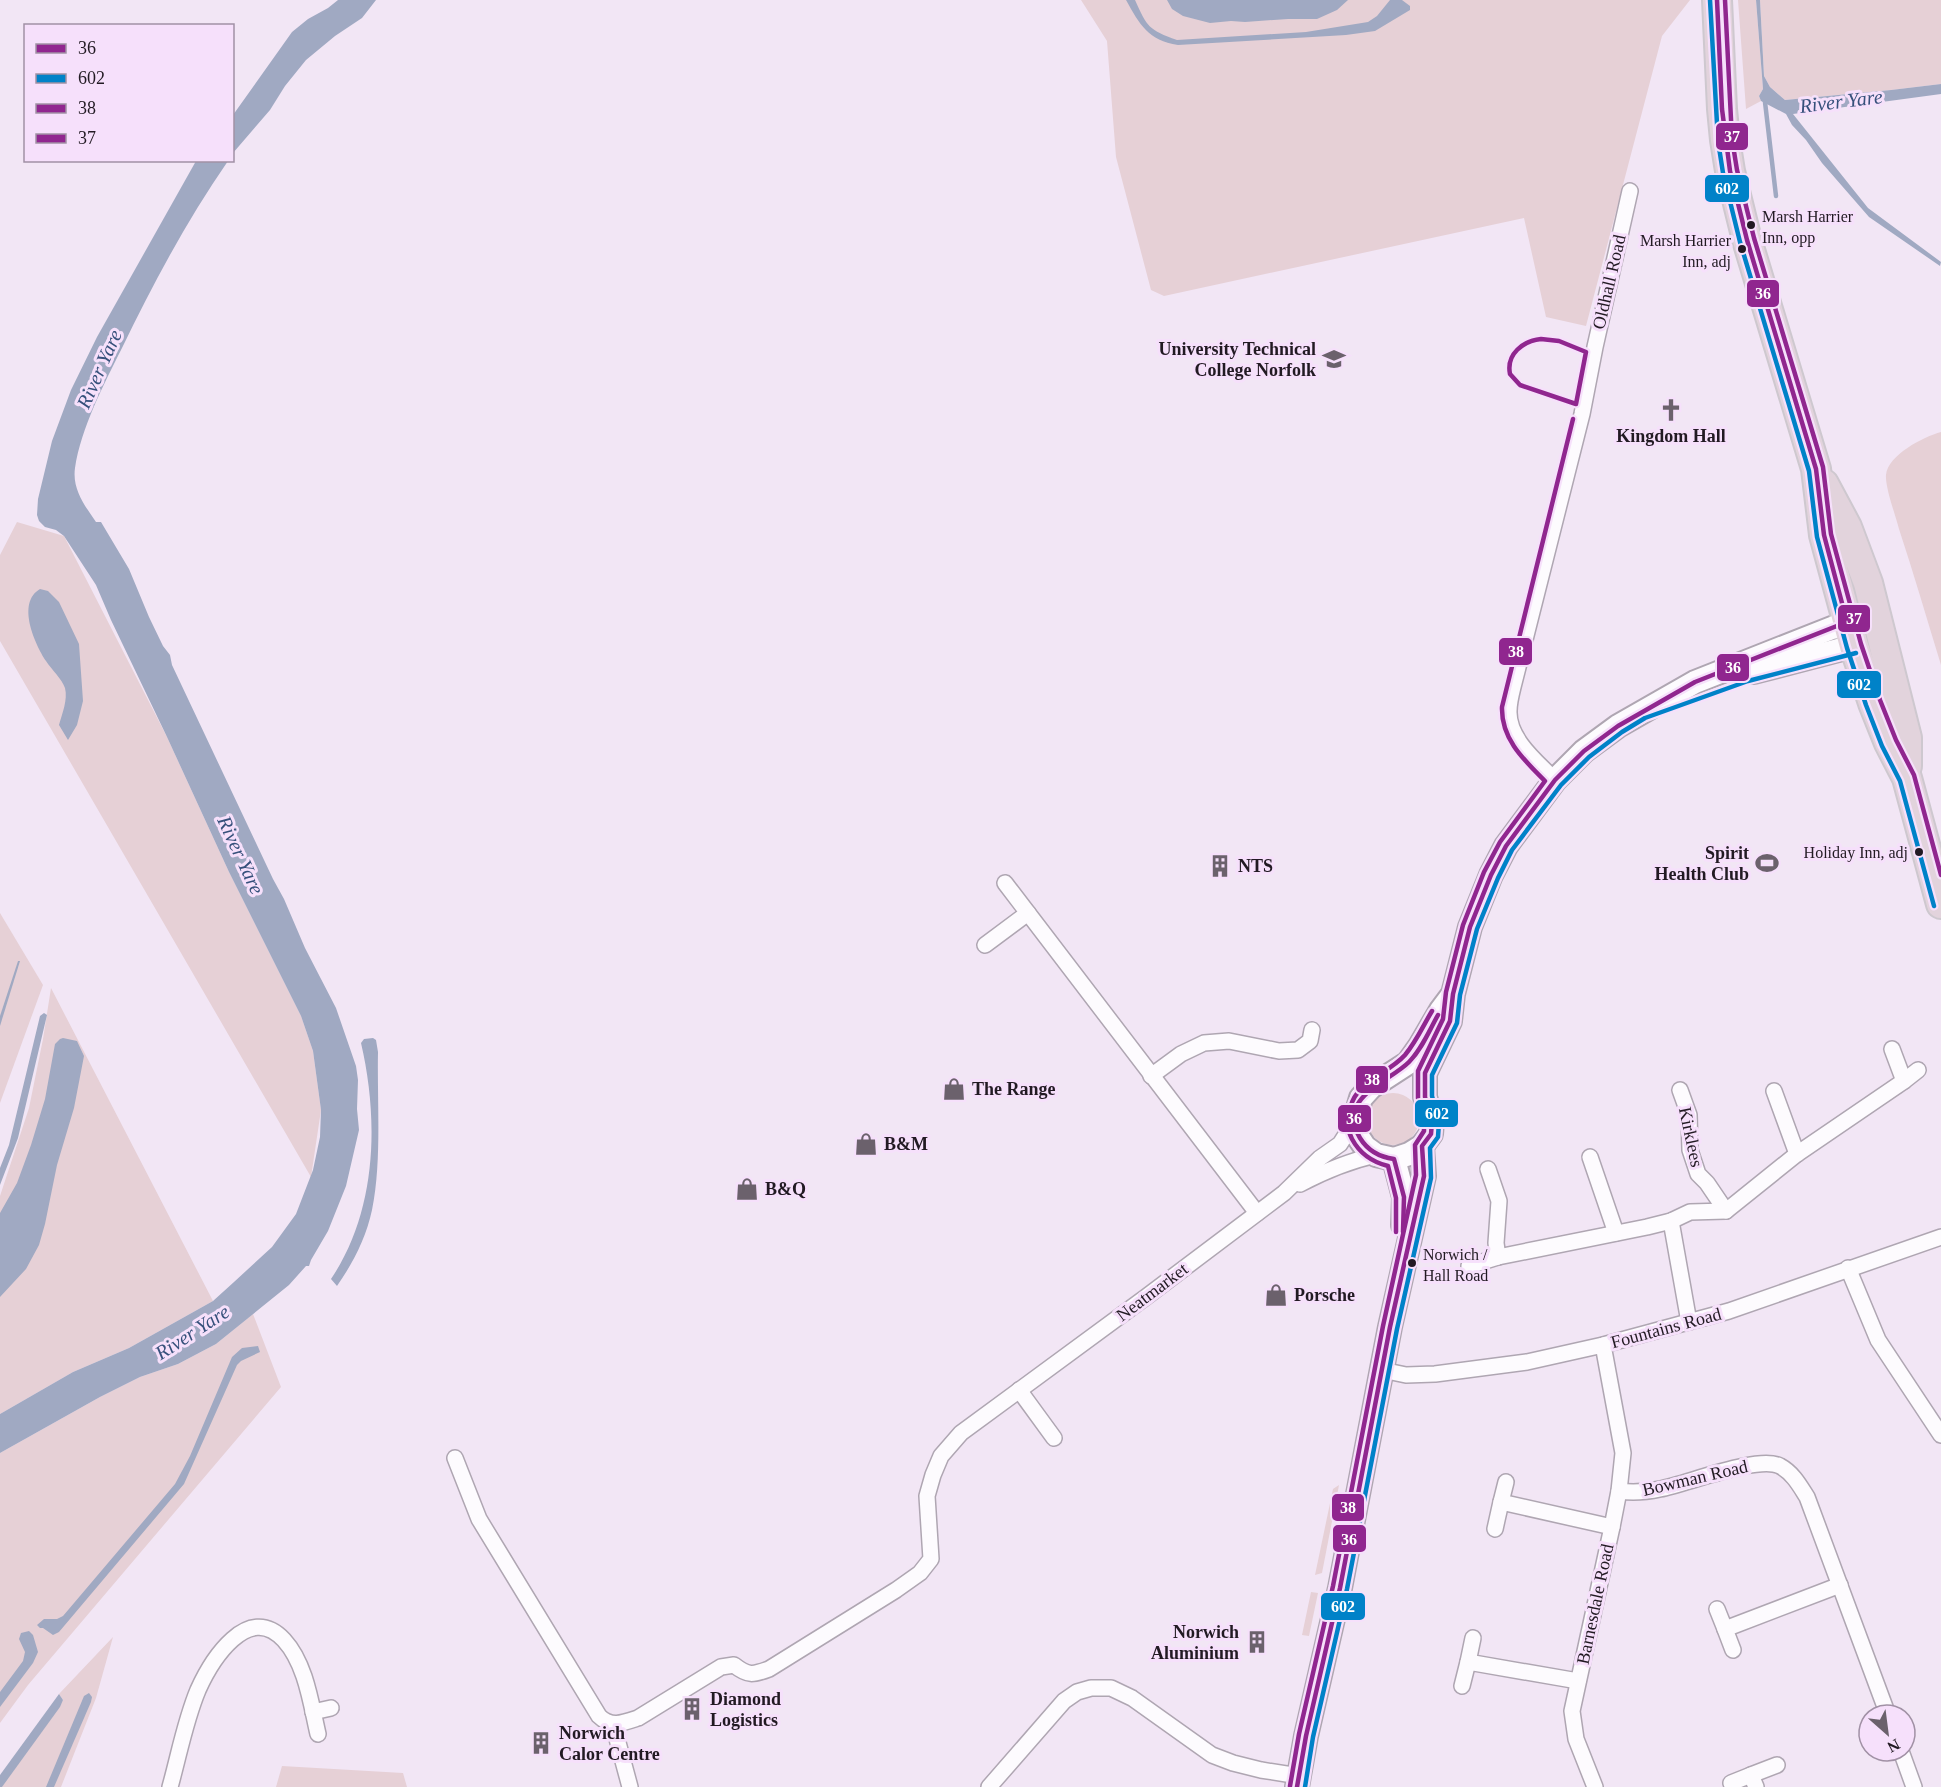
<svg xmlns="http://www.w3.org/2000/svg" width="1941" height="1787" font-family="'Times New Roman',serif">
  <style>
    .green { fill: #e6d0d6 }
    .water { fill: #a0a9c2 }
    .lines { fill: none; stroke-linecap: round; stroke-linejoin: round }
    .stream { stroke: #a0a9c2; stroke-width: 4.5 }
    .street-casing { stroke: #afa6b2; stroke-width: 18 }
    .secondary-casing { stroke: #afa6b2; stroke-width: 26 }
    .highway-casing { stroke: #cec8cf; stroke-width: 32 }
    .street { stroke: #fdfbfe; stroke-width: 15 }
    .secondary { stroke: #fdfbfe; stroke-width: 22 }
    .highway { stroke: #e2d3dc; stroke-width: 28 }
    .bus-1-casing { stroke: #f6e0fb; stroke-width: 9 }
    .bus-2-casing { stroke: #f6e0fb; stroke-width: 9 }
    .bus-3-casing { stroke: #f6e0fb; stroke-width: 9 }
    .bus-4-casing { stroke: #f6e0fb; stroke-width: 9 }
    .bus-1 { stroke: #90268f; stroke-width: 4.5 }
    .bus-2 { stroke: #0082c8; stroke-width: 4.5 }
    .bus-3 { stroke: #90268f; stroke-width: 4.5 }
    .bus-4 { stroke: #90268f; stroke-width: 4.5 }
    .bus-dot { fill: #221a23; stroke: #f6e0fb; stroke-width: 2 }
    .labels { text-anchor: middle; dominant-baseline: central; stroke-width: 6; stroke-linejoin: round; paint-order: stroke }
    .bus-label { font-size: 16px; fill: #221a23; stroke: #f6e0fb; text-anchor: start }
    .street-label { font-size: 18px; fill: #221a23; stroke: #f6e0fb }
    .poi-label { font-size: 18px; font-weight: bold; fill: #221a23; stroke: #f6e0fb; text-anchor: start }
    .water-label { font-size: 20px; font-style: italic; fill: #36507b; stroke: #f6e0fb }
    .line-badge { stroke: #f6e0fb; stroke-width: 2 }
    .badge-label { font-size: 16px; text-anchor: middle; font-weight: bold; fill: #fff }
  </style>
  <rect width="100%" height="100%" fill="#f2e6f5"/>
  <!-- green -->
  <g class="green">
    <path d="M1081,0h609l-28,36 -76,290 -40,-9 -22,-99 -360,78 -13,-6 -35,-133 -9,-116z"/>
    <path d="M1738,0h18l7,89 -4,7 2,5 -15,8z"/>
    <path d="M1760,0h181v84l-50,6 -106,10 -15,-13 -6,-11z"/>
    <path d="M1941,432v233c-14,-45 -27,-91 -42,-136 -3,-12 -14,-42 -13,-54 2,-20 37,-38 55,-43z"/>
    <path d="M17,522l47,14 103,201 62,135 72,144 12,35 8,59 -10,67 -311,-536v-86z"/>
    <path d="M0,913l43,72 -43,118z"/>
    <path d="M51,988l162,313 -84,47 -56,24 -73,42v-218l29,-88 14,-69z"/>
    <circle cx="1393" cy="1119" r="26"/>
    <path d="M253,1314l28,73 -253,298 -28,38v-270l100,-56 40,-20 38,-13 38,-20z"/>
    <path d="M1339,1485l-17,88 -7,2 18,-86z"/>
    <path d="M1311,1592l7,1 -9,43 -7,-1z"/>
    <path d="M113,1637l-17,61 -35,89h-60l62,-87 -4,-6z"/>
    <path d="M282,1766l121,7 4,14h-131z"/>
  </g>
  <!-- water -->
  <g class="water">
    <path d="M338,0h38l-14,18 -27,18 -29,24 -21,26 -15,24 -37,43v-38l59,-83 16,-13 20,-11z"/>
    <path d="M1126,0h9c12,27 14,30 42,40l129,-8 62,-10 9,-6 13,-16h12l8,6v4l-35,21 -29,4 -168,10c-30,-5 -38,-20 -52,-45z"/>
    <path d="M1167,0h181l-11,10 -20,9h-29l-43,3 -14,-1 -21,2 -27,-7 -11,-7z"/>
    <path d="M1756,0h4l4,76 6,11 15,13 106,-10 50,-6v10l-148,20 75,94 73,54 -1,4 -71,-49 -47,-54 -16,-23 -14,-15 -6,-11 -25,-13 -2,-5 4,-7z"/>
    <path d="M196,161h32c-41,59 -75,123 -106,187 -18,36 -41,80 -47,120 -3,21 10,38 21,54h5l28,47 20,48 14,29 7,9 2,10 101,214 11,20 21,49 31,60 20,58 2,14 -1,29 2,21 -13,56 -18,45 -17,29 -2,6h-3l-17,19 -73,59 -38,20 -38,13 -40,20 -100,56v-39l73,-42 56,-24 84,-47 21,-19 38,-35 24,-33 17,-44 7,-33 1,-27 -8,-59 -12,-35 -72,-144 -62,-135 -56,-117 -15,-35 -32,-49 -8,-6 -11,-3 -6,-6 -2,-6 1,-16 14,-58 19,-51 26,-53z"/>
    <path d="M40,589l8,2 11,11 20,42 4,57 -6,24 -9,15 -9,-15c3,-11 9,-25 6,-37 -3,-9 -13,-18 -19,-27 -11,-17 -30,-58 -6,-72z"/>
    <path d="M18,961h2l-20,65v-10z"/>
    <path d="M44,1013l3,2 -29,123 -18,47v-17l9,-23 31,-129z"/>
    <path d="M63,1038l14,3 7,15 -10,52 -17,57 -12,59 -6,21 -13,24 -26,28v-84l17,-30 14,-38 14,-46 10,-55 5,-5z"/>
    <path d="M373,1038l3,2 2,12c-1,50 4,110 -6,158 -6,28 -19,53 -35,76l-6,-7c46,-68 48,-159 30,-236l3,-4z"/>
    <path d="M258,1346l2,6 -19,9 -4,4 -53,119 -125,148 -6,3 -10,-7h-3l-3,-3 7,-6h13l6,-3 112,-132 15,-28 42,-99 10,-9z"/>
    <path d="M29,1631l4,4 5,17 -5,11 -33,44v-15l23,-31 2,-9 -6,-13 2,-6z"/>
    <path d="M89,1693l3,4 -1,5 -37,85h-8l38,-91z"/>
    <path d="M59,1694l4,6 -3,7 -58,80h-2v-12z"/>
  </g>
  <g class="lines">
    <!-- stream -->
    <path class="stream" d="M1765,102l11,94"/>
    <!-- street casing -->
    <g class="street-casing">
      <g id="street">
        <path d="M1555,780c-18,-18 -47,-41 -46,-69 0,-8 2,-16 4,-24l69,-273 13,-67 35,-156"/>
        <path d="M1005,883l252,330"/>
        <path d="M985,945l43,-32"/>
        <path d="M1892,1049l12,32"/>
        <path d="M1151,1076l30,-22 23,-11 25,-2 50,10 19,-1 12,-9 2,-11"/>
        <path d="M1680,1090l9,25 1,35 8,24 9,9 19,28"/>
        <path d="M1774,1091l23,63"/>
        <path d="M1590,1157l26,76"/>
        <path d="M1488,1169l11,32 -3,42 2,14"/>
        <path d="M1300,1184c25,-13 49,-23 76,-29"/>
        <path d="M1671,1221l18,101"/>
        <path d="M1469,1266l29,-9 149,-30 24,-6 19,-9 36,-1 71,-57 107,-73 14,-11"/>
        <path d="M1848,1268l30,72 63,95"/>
        <path d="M1382,1370l24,5 29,-1 92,-12 76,-17 126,-34 212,-74"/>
        <path d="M1019,1390l35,48"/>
        <path d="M455,1458l24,61 120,197c12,12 24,7 39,2l83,-51 13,-2c14,11 19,10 35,4l127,-79 24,-17 11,-14 -4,-63 6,-21 8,-19 20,-23 185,-136 138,-104 36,-35 20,-14 14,-22"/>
        <path d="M1619,1491c14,2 27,1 41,-2 27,-5 98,-34 120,-23 13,7 20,20 27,31l81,218"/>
        <path d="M1501,1502l5,-20"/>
        <path d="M1495,1529l6,-27 111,25"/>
        <path d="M1717,1609l8,20"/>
        <path d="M1733,1650l-8,-21 115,-44"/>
        <path d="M1468,1662l5,-24"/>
        <path d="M1462,1686l6,-24 110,19"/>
        <path d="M313,1712l18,-4"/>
        <path d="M613,1724l17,63"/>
        <path d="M1901,1751l13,36"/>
        <path d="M1751,1775l26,-10"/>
        <path d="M1731,1783l20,-8 5,12"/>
        <path d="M170,1787c9,-32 15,-66 28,-97 13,-29 50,-89 86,-50 22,24 27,64 34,94"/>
        <path d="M989,1787l75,-86 13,-9 14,-4h20l21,10 80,57 21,8 28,7 38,6"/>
        <path d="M1595,1787l-19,-48 -4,-28 40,-184 7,-36 4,-38 -20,-108"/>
      </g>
    </g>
    <!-- secondary casing -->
    <g class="secondary-casing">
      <g id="secondary">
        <path d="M1754,672l100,-26"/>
        <path d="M1453,994l-12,16 -21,36 -12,17 -37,24 -10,11 -7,24 3,13 8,12 11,8 18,4 15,-5 13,-8 9,-12 1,-12 -7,-25v-24l25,-52 3,-27 17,-67 21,-52 15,-29 49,-66 29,-29 34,-25 77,-44 152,-60 17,1"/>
        <path d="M1394,1159l10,38 -1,28"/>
        <path d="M1297,1787l9,-51 34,-148 50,-261 34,-151 -2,-30"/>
      </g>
    </g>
    <!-- highway casing -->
    <g class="highway-casing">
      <g id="highway">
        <path d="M1717,0l5,109 3,31 5,31 17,69 69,229 8,66 30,111 19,57 16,40 18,35 34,126"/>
        <path d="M1824,484l23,43 21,56 39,155v28"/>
      </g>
    </g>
    <!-- street -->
    <use href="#street" class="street"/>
    <!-- secondary -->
    <use href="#secondary" class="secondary"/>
    <!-- highway -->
    <use href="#highway" class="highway"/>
    <!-- bus-1 casing -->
    <g class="bus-1-casing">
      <g id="bus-1">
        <path d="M1403,1232l1,-35 -10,-38c-15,-2 -26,-8 -34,-21 -24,-41 28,-55 49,-76 13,-13 20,-31 29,-47"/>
        <path d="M1297,1787l9,-51 34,-148 50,-261 34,-151 -2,-30 9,-12 1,-12 -7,-25v-24l25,-52 3,-27 17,-67 21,-52 15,-29 49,-66 29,-29 34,-25 77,-44 152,-60 -23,-87 -8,-66 -69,-229 -17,-69 -8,-62 -5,-109"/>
      </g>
    </g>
    <!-- bus-2 casing -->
    <g class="bus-2-casing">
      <g id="bus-2">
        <path d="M1710,0l8,141 5,32 17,69 69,229 8,66 30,111 19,57 16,41 18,35 34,125"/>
        <path d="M1305,1787l8,-50 34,-148 50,-260 34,-151 -1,-30 8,-11 1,-15 -7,-26v-21l25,-52 3,-28 17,-66 21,-51 14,-28 49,-65 28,-28 33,-25 23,-14 103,-37 108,-28"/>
      </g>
    </g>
    <!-- bus-3 casing -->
    <g class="bus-3-casing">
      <g id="bus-3">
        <path d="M1541,339l18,2 27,11 -10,52 -56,-19 -10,-11c-4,-20 13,-33 31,-35z"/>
        <path d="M1396,1232v-34l-8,-32c-16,-4 -28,-12 -36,-27 -5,-9 -6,-21 -2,-31 8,-29 37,-33 55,-53 11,-13 18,-29 27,-44"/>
        <path d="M1290,1786l9,-52 34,-148 50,-260 33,-151 -1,-30 9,-14v-8l-6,-25v-27l25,-52 3,-27 17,-67 21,-53 16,-30 45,-61c-21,-21 -44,-42 -43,-74l71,-288"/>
      </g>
    </g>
    <!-- bus-4 casing -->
    <g class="bus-4-casing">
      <path id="bus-4" d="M1725,0l7,139 5,31 17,68 69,229 8,67 30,110 19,56 16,40 18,35 27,100"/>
    </g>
    <!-- bus-1 -->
    <use href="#bus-1" class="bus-1"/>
    <!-- bus-2 -->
    <use href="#bus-2" class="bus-2"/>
    <!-- bus-3 -->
    <use href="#bus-3" class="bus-3"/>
    <!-- bus-4 -->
    <use href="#bus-4" class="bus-4"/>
  </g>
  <!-- icons -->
  <defs>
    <g id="school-bare" transform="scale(1.8)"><path d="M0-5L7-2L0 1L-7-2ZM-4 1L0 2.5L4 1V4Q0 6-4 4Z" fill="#6b616c" stroke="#f6e0fb" stroke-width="2.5" paint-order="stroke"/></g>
    <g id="church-bare" transform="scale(1.8)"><path d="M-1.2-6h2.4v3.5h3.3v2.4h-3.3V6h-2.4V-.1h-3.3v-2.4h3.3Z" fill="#6b616c" stroke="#f6e0fb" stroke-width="2.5" paint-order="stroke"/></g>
    <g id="stadium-bare" transform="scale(1.8)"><path d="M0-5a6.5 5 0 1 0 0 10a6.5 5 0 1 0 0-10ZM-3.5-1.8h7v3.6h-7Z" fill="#6b616c" stroke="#f6e0fb" stroke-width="2.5" paint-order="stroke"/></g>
    <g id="building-bare" transform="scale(1.8)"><path d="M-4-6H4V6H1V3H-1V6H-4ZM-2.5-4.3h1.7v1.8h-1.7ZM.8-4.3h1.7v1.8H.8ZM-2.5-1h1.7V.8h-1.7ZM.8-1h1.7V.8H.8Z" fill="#6b616c" stroke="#f6e0fb" stroke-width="2.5" paint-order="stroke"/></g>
    <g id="shop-bare" transform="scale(1.8)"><path d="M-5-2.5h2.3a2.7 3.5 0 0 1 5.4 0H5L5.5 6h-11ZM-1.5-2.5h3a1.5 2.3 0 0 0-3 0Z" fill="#6b616c" stroke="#f6e0fb" stroke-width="2.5" paint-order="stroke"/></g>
  </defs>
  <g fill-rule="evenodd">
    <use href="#school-bare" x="1334" y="359"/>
    <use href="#church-bare" x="1671" y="410"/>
    <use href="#stadium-bare" x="1767" y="863"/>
    <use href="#building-bare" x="1220" y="866"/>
    <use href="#shop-bare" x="954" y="1089"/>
    <use href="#shop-bare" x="866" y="1144"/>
    <use href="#shop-bare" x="747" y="1189"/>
    <use href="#shop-bare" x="1276" y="1295"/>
    <use href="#building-bare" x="1257" y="1642"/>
    <use href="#building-bare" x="692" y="1709"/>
    <use href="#building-bare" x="541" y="1743"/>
  </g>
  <!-- markers -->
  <g class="bus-dot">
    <circle cx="1751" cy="225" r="5"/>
    <circle cx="1742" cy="249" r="5"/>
    <circle cx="1919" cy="852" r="5"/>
    <circle cx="1412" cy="1263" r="5"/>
  </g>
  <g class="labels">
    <!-- bus labels -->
    <g class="bus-label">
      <text x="1762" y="216">Marsh Harrier<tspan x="1762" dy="21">Inn, opp</tspan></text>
      <text x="1731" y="240" text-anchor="end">Marsh Harrier<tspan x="1731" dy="21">Inn, adj</tspan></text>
      <text x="1908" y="852" text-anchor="end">Holiday Inn, adj</text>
      <text x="1423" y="1254">Norwich /<tspan x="1423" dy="21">Hall Road</tspan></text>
    </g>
    <!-- street labels -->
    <g class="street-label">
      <text transform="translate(1609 282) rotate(-77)">Oldhall Road</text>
      <text transform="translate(1691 1137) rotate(78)">Kirklees</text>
      <text transform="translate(1152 1292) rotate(-37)">Neatmarket</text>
      <text transform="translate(1666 1328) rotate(-15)">Fountains Road</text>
      <text transform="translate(1695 1478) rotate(-13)">Bowman Road</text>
      <text transform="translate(1595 1604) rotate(-78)">Barnesdale Road</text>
    </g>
    <!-- poi labels -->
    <g class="poi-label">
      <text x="1316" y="349" text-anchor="end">University Technical<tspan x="1316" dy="21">College Norfolk</tspan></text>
      <text x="1671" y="436" text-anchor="middle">Kingdom Hall</text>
      <text x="1749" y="853" text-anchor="end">Spirit<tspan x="1749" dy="21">Health Club</tspan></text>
      <text x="1238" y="866">NTS</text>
      <text x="972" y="1089">The Range</text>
      <text x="884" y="1144">B&amp;M</text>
      <text x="765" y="1189">B&amp;Q</text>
      <text x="1294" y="1295">Porsche</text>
      <text x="1239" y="1632" text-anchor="end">Norwich<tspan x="1239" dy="21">Aluminium</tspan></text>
      <text x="710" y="1699">Diamond<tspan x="710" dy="21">Logistics</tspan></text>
      <text x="559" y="1733">Norwich<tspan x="559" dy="21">Calor Centre</tspan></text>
    </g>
    <!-- water labels -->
    <g class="water-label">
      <text transform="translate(1841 101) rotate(-7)">River Yare</text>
      <text transform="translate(99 369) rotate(-66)">River Yare</text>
      <text transform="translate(241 855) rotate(65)">River Yare</text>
      <text transform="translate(192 1332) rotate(-33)">River Yare</text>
    </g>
  </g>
  <g class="line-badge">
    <rect x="1715" y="122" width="34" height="29" rx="6" fill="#90268f"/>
    <rect x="1704" y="174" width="46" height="29" rx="6" fill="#0082c8"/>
    <rect x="1746" y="279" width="34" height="29" rx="6" fill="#90268f"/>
    <rect x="1837" y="604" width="34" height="29" rx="6" fill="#90268f"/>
    <rect x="1498" y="637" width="35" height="29" rx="6" fill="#90268f"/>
    <rect x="1716" y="653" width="34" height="29" rx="6" fill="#90268f"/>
    <rect x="1836" y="670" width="46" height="29" rx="6" fill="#0082c8"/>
    <rect x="1355" y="1065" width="34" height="29" rx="6" fill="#90268f"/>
    <rect x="1414" y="1099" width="45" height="29" rx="6" fill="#0082c8"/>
    <rect x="1337" y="1104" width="35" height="29" rx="6" fill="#90268f"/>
    <rect x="1331" y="1493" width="34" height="29" rx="6" fill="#90268f"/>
    <rect x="1332" y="1524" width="35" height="29" rx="6" fill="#90268f"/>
    <rect x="1320" y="1592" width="46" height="29" rx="6" fill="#0082c8"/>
  </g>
  <g class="badge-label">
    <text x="1732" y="142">37</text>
    <text x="1727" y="194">602</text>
    <text x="1763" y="299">36</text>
    <text x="1854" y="624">37</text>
    <text x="1516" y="657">38</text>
    <text x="1733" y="673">36</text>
    <text x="1859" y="690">602</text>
    <text x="1372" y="1085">38</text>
    <text x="1437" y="1119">602</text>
    <text x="1354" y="1124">36</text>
    <text x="1348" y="1513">38</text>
    <text x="1349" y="1545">36</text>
    <text x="1343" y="1612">602</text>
  </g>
  <!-- legend -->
  <rect x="24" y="24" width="210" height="138" fill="#f6e0fb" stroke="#a191a5" stroke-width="1.5"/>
  <rect x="36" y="44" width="30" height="9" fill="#90268f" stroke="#a191a5" stroke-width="1.5"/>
  <text x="78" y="54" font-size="18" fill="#221a23">36</text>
  <rect x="36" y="74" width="30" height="9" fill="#0082c8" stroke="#a191a5" stroke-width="1.5"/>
  <text x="78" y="84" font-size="18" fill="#221a23">602</text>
  <rect x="36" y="104" width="30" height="9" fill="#90268f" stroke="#a191a5" stroke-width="1.5"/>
  <text x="78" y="114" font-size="18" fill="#221a23">38</text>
  <rect x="36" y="134" width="30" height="9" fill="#90268f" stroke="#a191a5" stroke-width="1.5"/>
  <text x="78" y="144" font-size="18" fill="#221a23">37</text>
  <!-- north arrow -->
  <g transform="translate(1887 1733) rotate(152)"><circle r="28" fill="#f6e0fb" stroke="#a191a5" stroke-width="1.5"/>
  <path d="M0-4.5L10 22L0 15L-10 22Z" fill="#6b616c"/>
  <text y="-9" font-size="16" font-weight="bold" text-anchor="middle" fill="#221a23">N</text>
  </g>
</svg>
